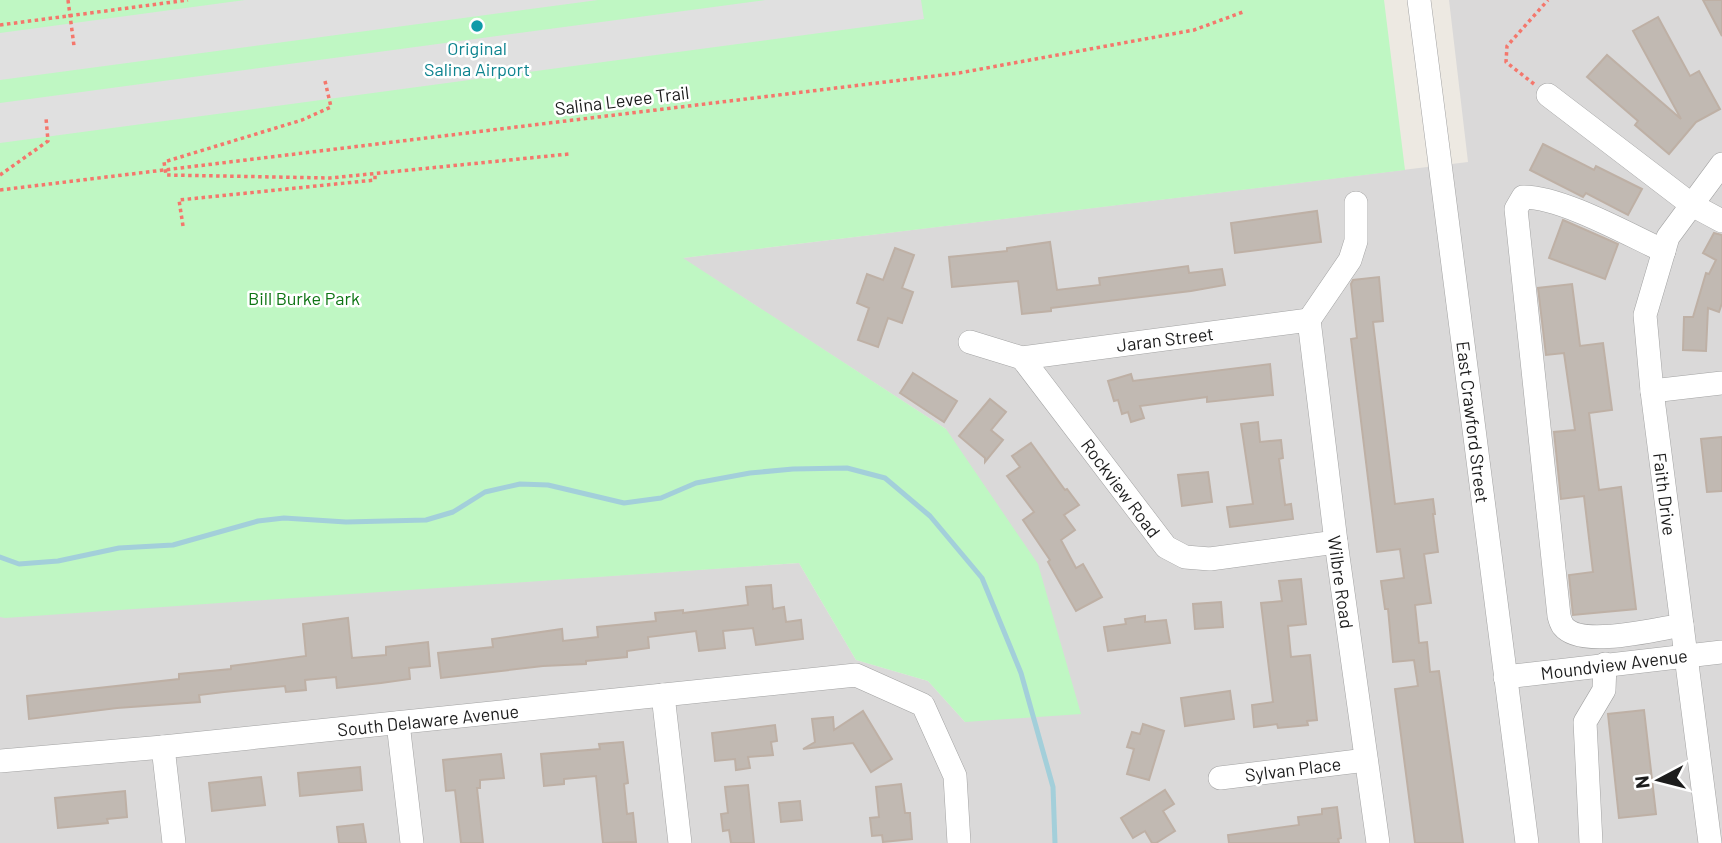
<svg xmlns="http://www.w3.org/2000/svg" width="1722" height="843" font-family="Barlow,sans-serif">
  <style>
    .residential { fill: #dad9d9 }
    .park { fill: #bff7c3 }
    .parking { fill: #e0e0e0 }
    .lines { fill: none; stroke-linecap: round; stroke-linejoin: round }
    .stream { stroke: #a3cfda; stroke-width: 5 }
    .building { fill: #c1b9b2; stroke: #beb0a5; stroke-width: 2 }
    .minor-casing { stroke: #a3a3a3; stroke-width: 24 }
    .path { stroke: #f4776c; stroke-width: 3.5; stroke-dasharray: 3.5 3.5; stroke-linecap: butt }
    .minor { stroke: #fff; stroke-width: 23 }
    .culture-dot { fill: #0f9aa8; stroke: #fff; stroke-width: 2.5 }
    .labels { text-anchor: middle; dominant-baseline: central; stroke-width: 5; stroke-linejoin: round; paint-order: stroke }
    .culture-label { font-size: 18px; fill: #0d838f; stroke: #fff }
    .street-label { font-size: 18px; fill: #1c1c1c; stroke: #fff }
    .park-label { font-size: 18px; fill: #0f7515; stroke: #fff }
  </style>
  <rect width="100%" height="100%" fill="#ede9e2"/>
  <!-- residential -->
  <path class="residential" d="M1449,0h273v843h-1722v-226l799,-54 57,97 72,21 37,41 -19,-293 -264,-171 786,-96z"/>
  <!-- park -->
  <path class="park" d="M0,0h1384l21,170 -722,88 263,171 92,135 43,150 -116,8 -37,-41 -72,-21 -57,-97 -794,55 -5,-1z"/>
  <!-- parking -->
  <g class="parking">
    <path d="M245,0h353l-598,80v-47z"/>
    <path d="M765,0h156l3,19 -924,124v-40z"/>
  </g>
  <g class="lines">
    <!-- stream -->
    <path class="stream" d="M0,557l19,7 39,-3 61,-13 54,-3 85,-24 26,-3 62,4 80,-2 27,-8 32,-20 35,-8 28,1 76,18 37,-5 35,-15 54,-10 43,-4 54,-1 38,10 45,38 52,62 39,95 32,114 2,56"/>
  </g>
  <!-- building -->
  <g class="building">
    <path d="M1703,0h19v36z"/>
    <path d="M1658,17l32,59 9,-5 21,38 -24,13 -27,32 -34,-29 3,-4 -51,-44 20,-22 74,64 -48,-88z"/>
    <path d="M1543,144l51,26 2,-4 46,23 -14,26 -42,-22 -3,4 -53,-27z"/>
    <path d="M1317,211l4,31 -86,11 -4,-30z"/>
    <path d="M1563,220l55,24 -13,35 -56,-21z"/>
    <path d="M1714,233l8,2v68l-3,9 -11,-4 -2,43 -23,-1 1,-33h9l13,-44 3,1 7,-14 -13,-7z"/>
    <path d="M1050,242l7,48 43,-5 -1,-7 89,-12 1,7 33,-4 3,16 -34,6 -140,17v3l-29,3 -4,-33 -66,6 -3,-30 58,-6v-3z"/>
    <path d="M895,248l19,7 -12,33 11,4 -11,31 -14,-5 -10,29 -20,-7 11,-32 -12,-5 10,-29 16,6z"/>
    <path d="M1379,277l4,44 -10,1 22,182 38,-5 2,15h-2l5,38 -14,2 7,49 -16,2 4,38 8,-1 3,30 9,-1 24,172h-48l-20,-154 23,-3 -4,-26 -21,2 -5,-53h-3l-4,-28 23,-3 -4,-29 -23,3 -26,-213 6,-1 -6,-54 2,-4z"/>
    <path d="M1572,284l8,62 23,-3 9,67 -23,3 10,77 22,-3 15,122 -63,6 -4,-40 24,-3 -9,-76 -23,3 -7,-67 21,-2 -11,-77 -18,2 -8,-67z"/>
    <path d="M1270,364l3,31 -66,7v-5l-67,9 4,12 -13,4 -3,-10 -6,2 -4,-14 -4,1 -6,-20 23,-7 2,7z"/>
    <path d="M913,373l44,28 -13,21 -44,-29z"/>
    <path d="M990,399l16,13 -15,18 12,10 -18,22v-4l-26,-22z"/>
    <path d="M1258,422l2,20 21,-2 2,18 -4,1 6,46 6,-1 2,15 -63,8 -3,-20 26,-3 -12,-80z"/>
    <path d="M1722,437v54l-15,1 -6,-53z"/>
    <path d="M1031,443l34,47 2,-1 12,16 -15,10 11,15 -14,10 15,28 7,-4 19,33 -26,14 -28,-49 2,-2 -27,-40 11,-8 -27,-36 13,-9 -8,-11z"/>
    <path d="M1208,472l4,30 -30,4 -4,-31z"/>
    <path d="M1301,579l5,45 -18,2 3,31 19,-2 7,65 -10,1 1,4 -30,3 -1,-4 -23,3 -2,-22 21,-3 -12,-99 21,-2 -3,-20z"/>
    <path d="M771,585l2,24 11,-2 2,15 15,-2 2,19 -47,6 -3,-17 -30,3 2,17 -26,3 -3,-20 -48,6 1,11 -22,3v6l-41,4v3l-43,2 -102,12 -3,-25 55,-6 -1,-8 70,-10 1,12 35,-4 -1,-10 59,-6 -1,-8 28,-3v3l65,-8 -2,-18z"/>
    <path d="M1221,602l2,25 -28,2 -2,-25z"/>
    <path d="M1145,616v6l21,-2 4,23 -62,8 -4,-24 22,-3 -1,-5z"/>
    <path d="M348,618l4,40 34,-3v-8l42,-5 2,24 -21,2 1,11 -29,4 -44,5 -1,-11 -31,3 1,10 -20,2 -1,-6 -61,6 -25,3 1,7 -83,6 -88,11 -2,-23 152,-17v-5l52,-5v-3l75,-10 -3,-32z"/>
    <path d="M1230,691l4,28 -49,7 -4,-28z"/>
    <path d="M1644,710l12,104 -37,4 -11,-104z"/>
    <path d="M863,711l29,48 -21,13 -18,-29 -50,6 12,-7 -3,-23 21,-2 1,13z"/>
    <path d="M1143,724l21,7 -15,49 -22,-6 7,-25 -7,-2 5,-15 8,2z"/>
    <path d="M775,725l2,16 -6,1 2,13 -25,2 2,11 -14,2 -1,-11 -20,2 -3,-28z"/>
    <path d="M623,742l5,41 -4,1 3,30 6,-1 3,29 -33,1 -7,-67 -32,3v5l-20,2 -3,-32 59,-5 -1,-5z"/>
    <path d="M501,754l3,24 -24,2v8h-3l6,55h-22l-6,-53 -9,1 -3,-31z"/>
    <path d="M360,767l2,23 -62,6 -2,-23z"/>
    <path d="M261,777l4,28 -53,6 -3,-28z"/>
    <path d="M901,784l4,29h5l2,26 -29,3 -1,-7 -10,1 -2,-18 9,-1 -3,-30z"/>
    <path d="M748,785l6,58h-23l-2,-13 -6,1 -2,-17 7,-1 -3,-26z"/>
    <path d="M1165,790l9,14 -11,7 12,20 -19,12h-4l-7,-12 -12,7 -12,-20z"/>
    <path d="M125,791l2,26 -20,2 1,4 -50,5 -3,-30z"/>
    <path d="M800,801l2,19 -21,2 -2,-19z"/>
    <path d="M1337,807l4,31 -3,1 1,4h-110l-1,-8 71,-10 -1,-8 24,-3v-5z"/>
    <path d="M363,824l3,19h-27l-2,-16z"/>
  </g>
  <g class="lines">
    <!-- minor casing -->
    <g class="minor-casing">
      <g id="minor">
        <path d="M1419,0l108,843"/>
        <path d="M1548,95l144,110 30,16"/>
        <path d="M1664,251c-37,-17 -102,-54 -141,-54l-7,12 43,407c1,4 2,7 4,10 18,23 94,3 119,-1"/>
        <path d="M1309,320l27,222 42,301"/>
        <path d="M1309,320l41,-60 6,-19v-38"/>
        <path d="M970,342l52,16 287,-38"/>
        <path d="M1022,358l144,189 19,10 25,2 126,-17"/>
        <path d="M1652,391l70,-8"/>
        <path d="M1505,677l217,-25"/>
        <path d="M663,695l17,148"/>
        <path d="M398,723l14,120"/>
        <path d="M163,747l11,96"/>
        <path d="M0,761l163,-14 693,-72 67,30 32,71 4,67"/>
        <path d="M1220,778l146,-18"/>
        <path d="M1591,843l-6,-121 19,-32 1,-26"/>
        <path d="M1710,843l-58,-452 -7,-76 23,-78 54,-73"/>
      </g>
    </g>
    <!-- path -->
    <g class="path">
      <path d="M68,0l6,46"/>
      <path d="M0,25l188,-25"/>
      <path d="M325,81l6,26 -29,13 -138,42 2,13 164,3 239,-24"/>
      <path d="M1534,84l-28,-22 1,-16 41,-46"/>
      <path d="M0,175l48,-34 -2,-23"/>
      <path d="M0,190l959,-117 235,-43 49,-18"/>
      <path d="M183,226l-4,-26 196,-20v-7"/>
    </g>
    <!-- minor -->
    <use href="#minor" class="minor"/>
  </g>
  <!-- markers -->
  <circle class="culture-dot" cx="477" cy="26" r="7"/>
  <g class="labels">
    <!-- culture labels -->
    <g class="culture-label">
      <text x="477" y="48">Original<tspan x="477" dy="21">Salina Airport</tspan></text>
    </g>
    <!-- street labels -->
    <g class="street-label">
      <text transform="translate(622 100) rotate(-7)">Salina Levee Trail</text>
      <text transform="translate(1165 339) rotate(-7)">Jaran Street</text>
      <text transform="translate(1473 422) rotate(83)">East Crawford Street</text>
      <text transform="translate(1121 488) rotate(53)">Rockview Road</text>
      <text transform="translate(1665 494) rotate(83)">Faith Drive</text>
      <text transform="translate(1341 582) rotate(82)">Wilbre Road</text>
      <text transform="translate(1614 664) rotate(-7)">Moundview Avenue</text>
      <text transform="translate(428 720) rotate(-6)">South Delaware Avenue</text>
      <text transform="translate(1293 769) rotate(-7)">Sylvan Place</text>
    </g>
    <!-- park labels -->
    <g class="park-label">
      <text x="304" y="298">Bill Burke Park</text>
    </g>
  </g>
  <!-- north arrow -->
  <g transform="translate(1659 780) rotate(263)" stroke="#ffffff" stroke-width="5" paint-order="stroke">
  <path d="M0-5L12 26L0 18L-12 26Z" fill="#1c1c1c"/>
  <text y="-10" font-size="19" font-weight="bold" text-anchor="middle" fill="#1c1c1c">N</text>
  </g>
</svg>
